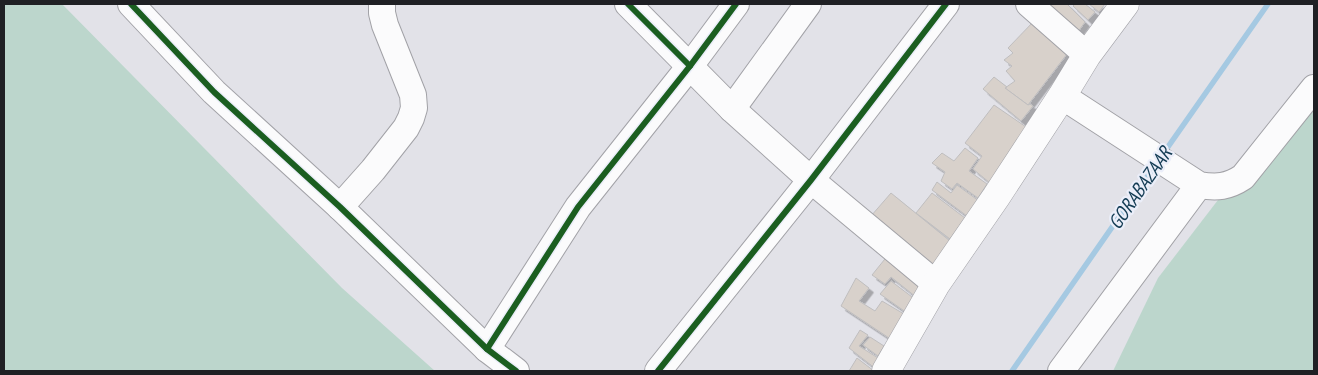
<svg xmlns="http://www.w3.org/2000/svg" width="1318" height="375" font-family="'PT Sans Narrow',sans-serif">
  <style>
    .green { fill: #bcd6cc }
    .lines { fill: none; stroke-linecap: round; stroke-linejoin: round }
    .stream { stroke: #a5c9e2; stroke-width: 5.5 }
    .building { fill: #d8d1cb; stroke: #bfbebf; filter: url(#shadow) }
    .minor-casing { stroke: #a2a2a7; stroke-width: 28 }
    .major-casing { stroke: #a2a2a7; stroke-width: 29 }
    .minor { stroke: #fbfbfc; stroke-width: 26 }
    .major { stroke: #fbfbfc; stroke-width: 28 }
    .cycleway-casing { stroke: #ebeef9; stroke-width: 9 }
    .cycleway { stroke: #1b5e20; stroke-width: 6 }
    .labels { text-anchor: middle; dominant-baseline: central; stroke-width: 4.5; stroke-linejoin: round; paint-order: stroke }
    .water-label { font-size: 20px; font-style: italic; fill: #143c54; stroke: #ebeef9 }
  </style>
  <defs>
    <filter id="shadow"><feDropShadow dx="4.5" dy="4.5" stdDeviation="0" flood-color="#0004"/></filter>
  </defs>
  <rect width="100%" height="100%" fill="#e2e2e8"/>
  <!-- green -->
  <g class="green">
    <path d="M4,4h58l280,284 93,83h-431z"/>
    <path d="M1314,75v296h-201l45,-93z"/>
  </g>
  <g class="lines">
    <!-- stream -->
    <g class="stream">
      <path d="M1163,154l105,-150"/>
      <path d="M1012,371l144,-207"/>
    </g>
  </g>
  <!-- building -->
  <g class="building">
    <path d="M1044,4h23l18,18 -10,14z"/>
    <path d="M1075,4h10l10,8 -7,8 -15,-14z"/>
    <path d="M1089,4h16l-6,8z"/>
    <path d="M1035,20l32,34 -39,51 -23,-17 10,-7 -9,-10 6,-5 -8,-6 9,-7 -5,-5z"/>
    <path d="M994,77l13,10 -2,1 23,17 2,-1 3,2 -12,15 -38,-32z"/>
    <path d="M994,105l35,24 -39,54 -17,-14 9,-13 -17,-13z"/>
    <path d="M965,148l13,10 -9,13 18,13 -9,14 -21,-15 -5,6 -11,-8 4,-9 -13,-9 10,-10 12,8z"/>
    <path d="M937,182l14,11 6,-8 22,16 -12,15 -35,-26z"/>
    <path d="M891,193l59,48 -20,27 -59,-52z"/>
    <path d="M932,193l33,25 -15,21 -34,-26z"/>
    <path d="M893,249l41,34 -13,18 -30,-24 -6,7 -13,-9z"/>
    <path d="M856,278l13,10 -10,13 16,10 7,-10 27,16 -17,23 -51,-34z"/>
    <path d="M891,281l29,22 -10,12 -30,-21z"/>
    <path d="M860,330l8,5 -9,11 19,12 -2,11 -27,-21z"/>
    <path d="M870,337l14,9 -6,10 -15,-11z"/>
    <path d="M857,358l17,13h-25z"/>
  </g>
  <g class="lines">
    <!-- minor casing -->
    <g class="minor-casing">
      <g id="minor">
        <path d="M131,4l83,88 126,115 147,142 29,22"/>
        <path d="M628,4l104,105 79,71 125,104"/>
        <path d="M1029,4l58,51"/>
        <path d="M1062,96l137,89c18,3 29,2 44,-8l71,-89"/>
        <path d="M732,109l76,-105"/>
        <path d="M340,207l33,-37 33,-42 5,-10 3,-10 -1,-13 -28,-70 -3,-12v-9"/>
        <path d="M487,349l91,-142 112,-141 46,-62"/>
        <path d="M658,371l153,-191 135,-176"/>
        <path d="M1061,371l138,-186"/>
      </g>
    </g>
    <!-- major casing -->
    <g class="major-casing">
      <path id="major" d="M886,371l50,-87 60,-87 66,-101 25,-41 38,-51"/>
    </g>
    <!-- minor -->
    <use href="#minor" class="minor"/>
    <!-- major -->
    <use href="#major" class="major"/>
    <!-- cycleway casing -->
    <g class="cycleway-casing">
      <g id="cycleway">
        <path d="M131,4l83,88 126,115 147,142 29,22"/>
        <path d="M628,4l62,62"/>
        <path d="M487,349l91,-142 112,-141 46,-62"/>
        <path d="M658,371l153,-191 135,-176"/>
      </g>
    </g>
    <!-- cycleway -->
    <use href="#cycleway" class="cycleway"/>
  </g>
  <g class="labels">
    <!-- water labels -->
    <g class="water-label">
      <text transform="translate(1140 188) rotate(-55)">GORABAZAAR</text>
    </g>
  </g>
  <!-- border -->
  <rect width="1318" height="375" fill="none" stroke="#1f2024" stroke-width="10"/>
</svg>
